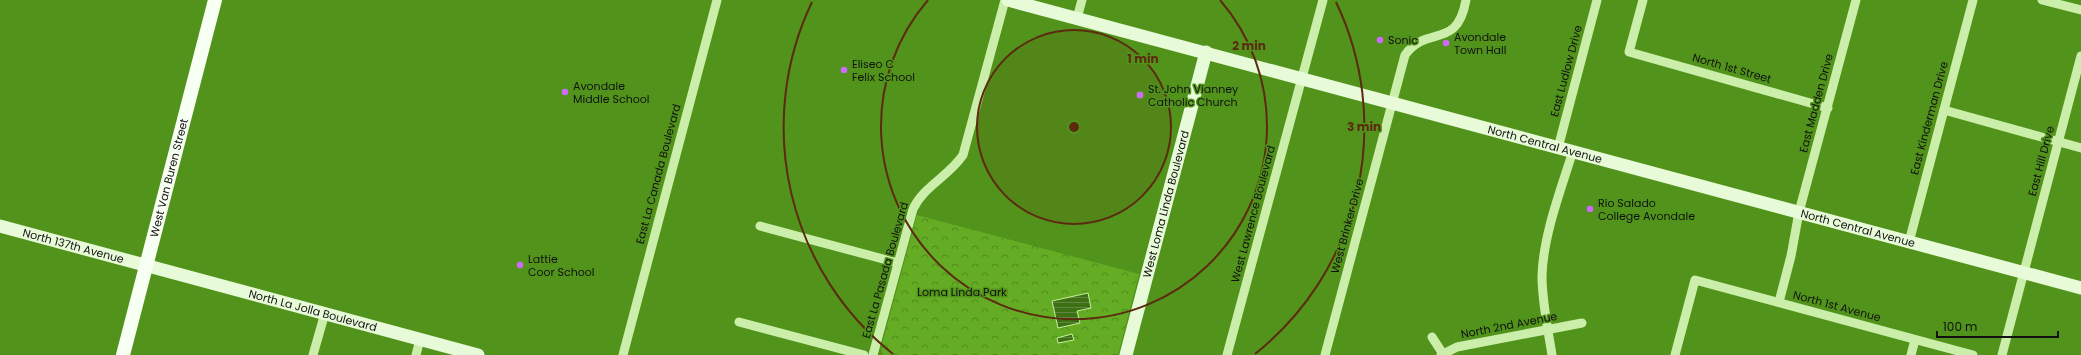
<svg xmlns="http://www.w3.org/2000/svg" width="2081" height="355" font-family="Poppins,sans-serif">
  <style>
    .forest { fill: url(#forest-crowns) }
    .water { fill: url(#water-rules); stroke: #c6f19e }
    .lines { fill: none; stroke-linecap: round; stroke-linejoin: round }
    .street { stroke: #cbefab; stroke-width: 9 }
    .secondary { stroke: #e8fbd8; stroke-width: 13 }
    .primary { stroke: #f8fff3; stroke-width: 14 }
    .ring { fill: none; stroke: #5c2a0f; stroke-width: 2 }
    .poi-dot { fill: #d169ff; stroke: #51931b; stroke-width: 1.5 }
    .labels { text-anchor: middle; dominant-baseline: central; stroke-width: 3; stroke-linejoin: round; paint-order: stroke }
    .poi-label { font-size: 11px; fill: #111; stroke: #51931b; text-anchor: start }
    .street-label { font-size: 11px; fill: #111; stroke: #51931b }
    .park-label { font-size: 11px; fill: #111; stroke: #51931b }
    .centre { fill: #5c2a0f; stroke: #51931b; stroke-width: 2 }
    .ring-label { font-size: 12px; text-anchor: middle; font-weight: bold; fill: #5c2a0f; stroke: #51931b; stroke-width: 3; stroke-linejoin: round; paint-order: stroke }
  </style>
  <defs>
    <pattern id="forest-crowns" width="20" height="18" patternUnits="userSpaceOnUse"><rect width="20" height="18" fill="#64ac23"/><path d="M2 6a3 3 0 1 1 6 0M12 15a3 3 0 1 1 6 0" fill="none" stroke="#518b1d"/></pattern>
    <pattern id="water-rules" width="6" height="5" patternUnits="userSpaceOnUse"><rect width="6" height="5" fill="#3c7012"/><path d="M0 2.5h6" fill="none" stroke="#618644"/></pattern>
  </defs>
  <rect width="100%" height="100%" fill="#51931b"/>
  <!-- forest -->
  <path class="forest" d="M917,215l222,59 -21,81h-235l-2,-7z"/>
  <!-- water -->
  <g class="water">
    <path d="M1088,293l3,15 -14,3 3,12 -22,5 -6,-27z"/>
    <path d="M1072,334l2,6 -16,3 -1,-5z"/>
  </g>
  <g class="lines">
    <!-- street -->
    <g class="street">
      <path d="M1643,0l-14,52 199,56"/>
      <path d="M2042,0l39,10"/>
      <path d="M1077,18l5,-18"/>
      <path d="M1944,110l137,38"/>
      <path d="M1558,148l39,-148"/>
      <path d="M760,226l138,37"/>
      <path d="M1909,242l64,-242"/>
      <path d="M1779,302l12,-46 8,-44 57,-212"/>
      <path d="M739,322l125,33"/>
      <path d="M1432,337l11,17"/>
      <path d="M313,355l12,-42"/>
      <path d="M416,355l4,-16"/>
      <path d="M623,355l94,-355"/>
      <path d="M873,355l40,-146c11,-23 36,-33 50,-54l42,-155"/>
      <path d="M1227,355l96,-355"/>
      <path d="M1325,355l80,-300c22,-31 52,-4 61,-55"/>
      <path d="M1441,355l16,-8 125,-24"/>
      <path d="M1552,355c-4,-26 -10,-53 -10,-79 1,-40 19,-87 31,-125"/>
      <path d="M1675,355l20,-75 278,75"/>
      <path d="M1911,355l4,-15"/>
      <path d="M2002,355l79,-299"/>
    </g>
    <!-- secondary -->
    <g class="secondary">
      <path id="s1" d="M1008,0l1073,288"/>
      <path id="s2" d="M0,226l478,129"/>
      <path id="s3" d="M1126,355l80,-303"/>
    </g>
    <!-- primary -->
    <path class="primary" id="s4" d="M123,355l92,-355"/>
  </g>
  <!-- distance rings -->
  <circle cx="1074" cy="127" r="97" fill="#5c2a0f" fill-opacity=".12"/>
  <g class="ring">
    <circle cx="1074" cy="127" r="97"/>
    <path d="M1220 0A193 193 0 1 1 928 0"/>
    <path d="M893 354A290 290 0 0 1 812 2M1336 2A290 290 0 0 1 1255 354"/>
  </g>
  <!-- markers -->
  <g class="poi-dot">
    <circle cx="1380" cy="40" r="4"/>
    <circle cx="1446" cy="43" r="4"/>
    <circle cx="844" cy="70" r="4"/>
    <circle cx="565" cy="92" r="4"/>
    <circle cx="1140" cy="95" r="4"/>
    <circle cx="1590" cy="209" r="4"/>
    <circle cx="520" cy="265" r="4"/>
  </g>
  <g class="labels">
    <!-- poi labels -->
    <g class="poi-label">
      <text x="1454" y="37">Avondale<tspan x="1454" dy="13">Town Hall</tspan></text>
      <text x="1388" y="40">Sonic</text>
      <text x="852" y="64">Eliseo C<tspan x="852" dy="13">Felix School</tspan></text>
      <text x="573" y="86">Avondale<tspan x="573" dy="13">Middle School</tspan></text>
      <text x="1148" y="89">St. John Vianney<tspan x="1148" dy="13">Catholic Church</tspan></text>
      <text x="1598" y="203">Rio Salado<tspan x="1598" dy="13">College Avondale</tspan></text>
      <text x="528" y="259">Lattie<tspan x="528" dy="13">Coor School</tspan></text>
    </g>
    <!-- street labels -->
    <g class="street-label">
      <text transform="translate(1732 68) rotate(16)">North 1st Street</text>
      <text transform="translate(1566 71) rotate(-75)">East Ludlow Drive</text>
      <text transform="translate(1816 103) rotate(-75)">East Madden Drive</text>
      <text transform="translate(1929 118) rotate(-75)">East Kinderman Drive</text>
      <text stroke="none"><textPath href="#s1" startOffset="556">North Central Avenue</textPath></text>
      <text transform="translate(2041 161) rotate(-75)">East Hill Drive</text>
      <text transform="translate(658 174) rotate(-75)">East La Canada Boulevard</text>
      <text stroke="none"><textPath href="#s4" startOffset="183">West Van Buren Street</textPath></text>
      <text stroke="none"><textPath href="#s3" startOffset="156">West Loma Linda Boulevard</textPath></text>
      <text transform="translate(1253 214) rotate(-75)">West Lawrence Boulevard</text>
      <text transform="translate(1347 226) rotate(-75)">West Brinker Drive</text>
      <text stroke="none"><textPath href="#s1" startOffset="880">North Central Avenue</textPath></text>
      <text stroke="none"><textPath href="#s2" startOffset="76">North 137th Avenue</textPath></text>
      <text transform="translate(885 270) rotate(-74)">East La Pasada Boulevard</text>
      <text transform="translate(1837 306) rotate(15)">North 1st Avenue</text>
      <text stroke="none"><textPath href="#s2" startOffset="324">North La Jolla Boulevard</textPath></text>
      <text transform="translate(1509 325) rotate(-11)">North 2nd Avenue</text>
    </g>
    <!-- park labels -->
    <g class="park-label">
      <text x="962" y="292">Loma Linda Park</text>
    </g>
  </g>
  <circle cx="1074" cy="127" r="6" class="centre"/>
  <g class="ring-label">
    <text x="1249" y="50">2 min</text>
    <text x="1143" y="63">1 min</text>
    <text x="1364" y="131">3 min</text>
  </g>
  <!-- scale -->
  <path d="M1937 331v6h121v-6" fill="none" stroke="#111111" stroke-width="2"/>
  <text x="1943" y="331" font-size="12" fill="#111111" stroke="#51931b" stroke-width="3" paint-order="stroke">100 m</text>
</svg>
